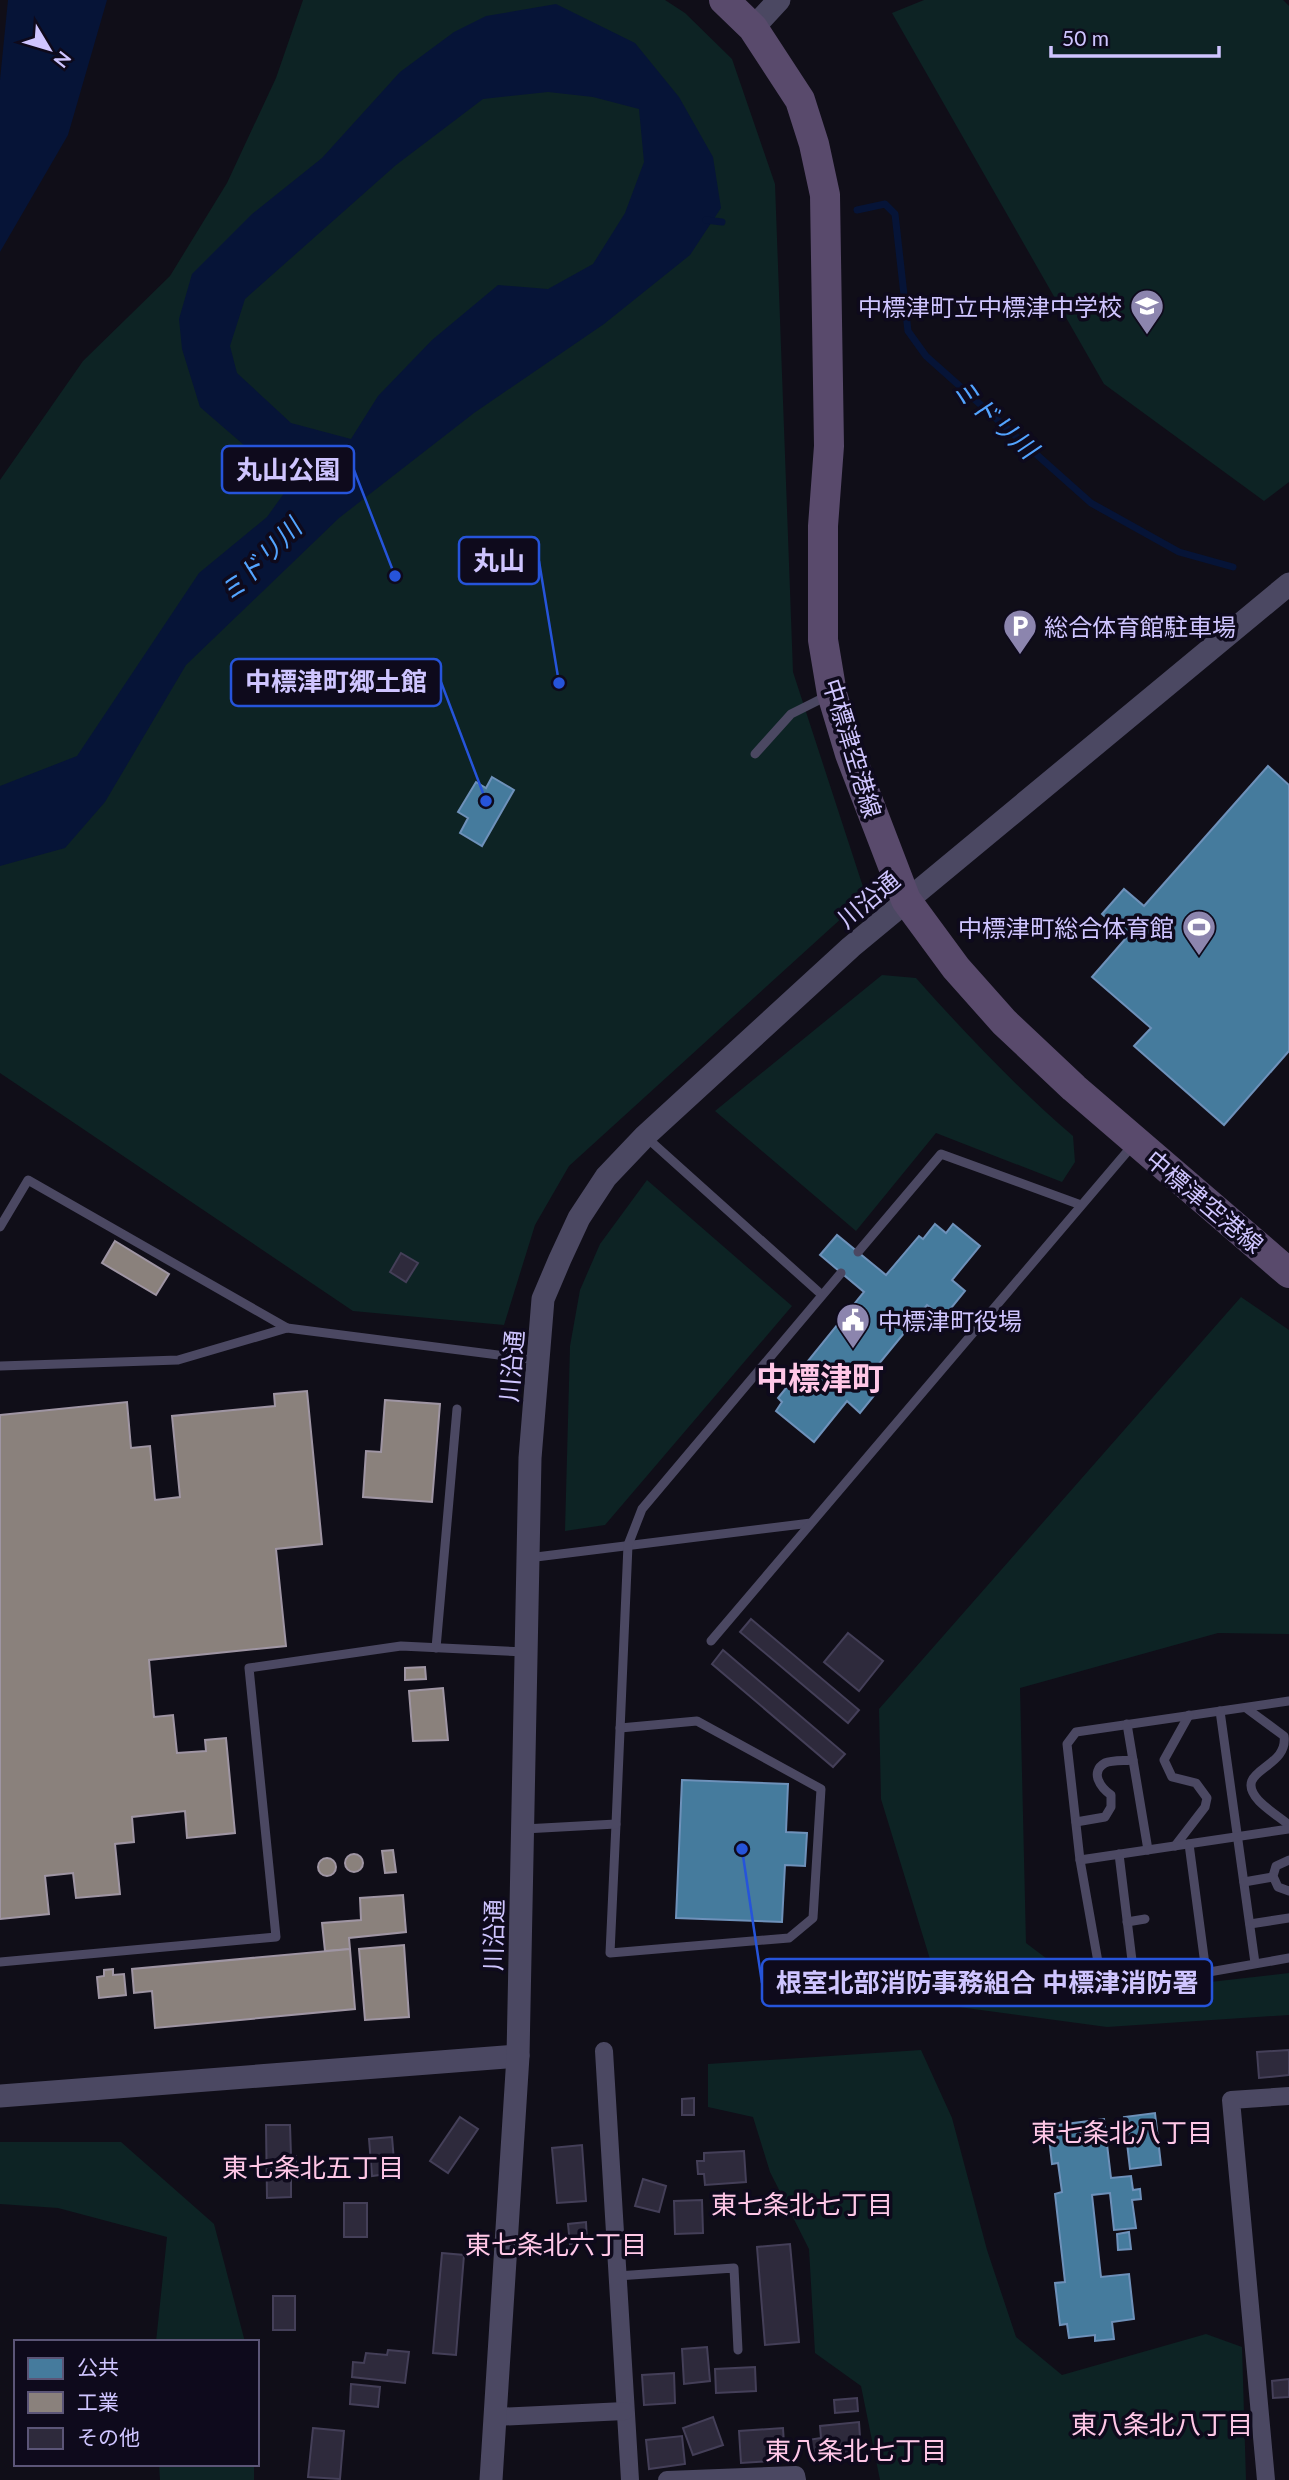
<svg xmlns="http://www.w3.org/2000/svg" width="1289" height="2480" font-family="Lato,'Noto Sans JP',sans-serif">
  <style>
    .green { fill: #0d2324 }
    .water { fill: #061437; fill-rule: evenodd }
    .public { fill: #457b9d; stroke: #6e91ba; stroke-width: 2 }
    .industry { fill: #8a817c; stroke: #9f95a3; stroke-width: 2 }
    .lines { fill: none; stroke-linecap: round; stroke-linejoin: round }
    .stream { stroke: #061437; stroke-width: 7 }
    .building { fill: #2e2a3c; stroke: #443f58; stroke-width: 2 }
    .service { stroke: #4b4862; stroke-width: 9 }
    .minor { stroke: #4b4862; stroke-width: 18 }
    .tertiary { stroke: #4b4862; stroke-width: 23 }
    .primary { stroke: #594a6c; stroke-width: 30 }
    .labels { text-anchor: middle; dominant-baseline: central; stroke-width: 7; stroke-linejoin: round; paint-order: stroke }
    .poi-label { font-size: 24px; fill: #cfc5ff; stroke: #0e0a1c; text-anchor: end }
    .street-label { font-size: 24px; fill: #cfc5ff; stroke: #0e0a1c }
    .water-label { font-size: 26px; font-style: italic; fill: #53a4ff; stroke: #0e0a1c }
    .neighbourhood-label { font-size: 26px; fill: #ffc7e7; stroke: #0e0a1c }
    .district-label { font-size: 32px; font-weight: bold; fill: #ffc7e7; stroke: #0e0a1c }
    .leader { fill: none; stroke: #2654da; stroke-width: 2.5 }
    .callout-dot { fill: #2654da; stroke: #0e0a1c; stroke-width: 2.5 }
    .callout { fill: #0e0a1c; stroke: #2654da; stroke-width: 2.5 }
    .callout-label { font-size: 26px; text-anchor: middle; font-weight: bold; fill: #cfc5ff }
  </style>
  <rect width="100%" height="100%" fill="#100e18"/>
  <!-- green -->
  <g class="green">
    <path d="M303,0h362l20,13 47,46 43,125 18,488 73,224 -297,270 -34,59 -31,100 -151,-14 -353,-238v-593l83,-119 87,-85 57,-93 49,-105z"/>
    <path d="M924,0h359l6,6v476l-25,19 -160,-117 -212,-371z"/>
    <path d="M882,975l34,3c50,56 100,109 157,158l2,26 -13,20 -126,-49 -80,98 -141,-120z"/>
    <path d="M647,1180l145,126 -187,219 -40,6 5,-185 10,-56 20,-46z"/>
    <path d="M1241,1297l48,33v304l-71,-1 -198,55 6,255 69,52 194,-22v42l-182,12 -163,-22 -63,-206 -2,-90z"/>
    <path d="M921,2050l31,68 35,132 29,87 46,38 144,-41 36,13 4,133h-366l-19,-94 -46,-33 -6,-104 -39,-77 -17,-55 -45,-10v-43z"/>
    <path d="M0,2142h121l93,82 31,118h-89l11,-105 -109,-29 -58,-4z"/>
    <path d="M159,2464h95v16h-94z"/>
  </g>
  <!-- water -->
  <g class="water">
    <path d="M8,0h99l-39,135 -68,117v-172z"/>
    <path d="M556,4l79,39 44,54 34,60 8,51 -31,47 -86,69 -130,89 -135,105 -153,147 -81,137 -40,46 -65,18v-80l77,-30 122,-183 68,-56 23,-32 -90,-78 -18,-58 -3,-30 13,-45 60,-60 70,-56 78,-86 54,-40 32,-16zM548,92l45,5 46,12 5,53 -19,51 -32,51 -45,25 -50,-4 -66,55 -54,56 -27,43 -60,-16 -54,-50 -7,-27 15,-47 151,-134 87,-66z"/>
  </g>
  <!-- public -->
  <g class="public">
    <path d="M1268,766l21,19v266l-65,74 -90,-79 17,-18 -59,-51 35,-40 -25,-23 22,-25 20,17z"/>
    <path d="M492,777l22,13 -32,56 -22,-13 8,-15 -10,-6 18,-30 10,6z"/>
    <path d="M935,1224l11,9 7,-9 27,22 -28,34 13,11 -22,27 -16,-13 -63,77 13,10 -17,21 -13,-12 -33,41 -38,-31 6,-9 -4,-4 86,-106 -44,-37 17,-20 49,40 33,-39 4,3z"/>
    <path d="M682,1780l106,4 -2,48 21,1 -2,33 -20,-1 -3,57 -106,-4z"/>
    <path d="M1155,2113l6,52 -31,4 -6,-52z"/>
    <path d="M1104,2119l7,59 20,-2 2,14 7,-1 1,10 -9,1 4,28 -22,2 -4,-37 -18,2 9,82 28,-3 5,45 -22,3 2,17 -19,2v-6l-26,3 -2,-14 -7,1 -5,-42 10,-1 -10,-88 7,-2 -4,-29 -6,1 -3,-26 8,-1 -1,-12z"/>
    <path d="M1129,2232l2,17 -13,1 -1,-16z"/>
  </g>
  <!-- industry -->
  <g class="industry">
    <path d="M115,1241l54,33 -13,21 -54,-32z"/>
    <path d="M307,1391l15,153 -46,5 10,97 -137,14 5,57 19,-2 4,38 29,-2 -1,-11 21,-2 9,95 -48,5 -2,-27 -53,6 2,25 -19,2 5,50 -44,4 -3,-25 -28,3 4,38 -49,5v-504l127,-13 4,46 19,-2 5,54 25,-3 -8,-81 103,-10 -1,-12z"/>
    <path d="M385,1400l55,4 -8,98 -69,-5 3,-46 15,1z"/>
    <path d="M425,1667l1,12 -21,1v-12z"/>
    <path d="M443,1688l5,52 -35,1 -4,-50z"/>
    <path d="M393,1850l3,22 -11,1 -3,-22z"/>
    <circle cx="354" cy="1863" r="9"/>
    <circle cx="327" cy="1867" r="9"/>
    <path d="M403,1895l3,37 -57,6 1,11 -25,2 -3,-28 39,-3 -1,-22z"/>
    <path d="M404,1945l5,72 -44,3 -6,-71z"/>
    <path d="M350,1949l5,60 -200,19 -3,-37 -18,2 -2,-24z"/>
    <path d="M113,1969v6l11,-1 2,21 -27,3 -2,-21 7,-1v-6z"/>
  </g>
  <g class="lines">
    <!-- stream -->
    <g class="stream">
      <path d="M857,210l28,-6 10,10 13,117 18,25 165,147 88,49 54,15"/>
      <path d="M706,220l16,2"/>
    </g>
  </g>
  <!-- building -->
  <g class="building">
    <path d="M401,1253l17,10 -12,19 -16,-10z"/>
    <path d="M751,1619l108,91 -11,13 -108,-91z"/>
    <path d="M848,1633l35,28 -24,30 -35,-29z"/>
    <path d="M723,1650l122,104 -12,13 -121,-103z"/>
    <path d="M1289,2050v25l-30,3 -2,-26z"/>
    <path d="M694,2098v17h-12v-16z"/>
    <path d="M460,2117l18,12 -30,44 -18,-12z"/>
    <path d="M266,2125h24l1,31h5v10l-5,1v30l-24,1z"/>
    <path d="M392,2137l3,36 -23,3 -3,-37z"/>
    <path d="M582,2145l4,56 -29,2 -5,-55z"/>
    <path d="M744,2151l2,31 -41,3 -1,-11h-6l-1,-13h7v-8z"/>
    <path d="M643,2179l23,7 -7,26 -24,-6z"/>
    <path d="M702,2200l1,33 -28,1 -1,-33z"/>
    <rect x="344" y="2203" width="23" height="34"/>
    <path d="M586,2222l1,21 -17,1 -2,-20z"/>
    <path d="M790,2244l9,98 -34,3 -8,-98z"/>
    <path d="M442,2253l22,2 -8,100 -23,-2z"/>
    <rect x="273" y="2296" width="22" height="34"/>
    <path d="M707,2347l3,34 -26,3 -2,-35z"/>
    <path d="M388,2350l21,2 -4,31 -53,-6 1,-15 11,1 2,-10 21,2z"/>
    <path d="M755,2367l1,24 -40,2 -1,-24z"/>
    <path d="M674,2373l1,30 -31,2 -2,-30z"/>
    <path d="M1289,2379v18l-16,1 -1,-17z"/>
    <path d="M351,2384l29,3 -2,20 -28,-3z"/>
    <path d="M857,2398l1,13 -23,2 -1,-13z"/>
    <path d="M713,2417l10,28 -30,10 -10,-27z"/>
    <path d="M859,2422l2,31 -51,4 -2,-17 13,-2 -1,-12z"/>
    <path d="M313,2428l31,3 -4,48 -32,-2z"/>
    <path d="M783,2428l2,32 -44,3 -2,-32z"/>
    <path d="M682,2436l3,28 -36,5 -3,-29z"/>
  </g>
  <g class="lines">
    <!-- service -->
    <g class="service">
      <path d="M755,754l36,-40 36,-18"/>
      <path d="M646,1137l176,158"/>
      <path d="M0,1227l28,-47 259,148"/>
      <path d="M858,1252l83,-98 140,51"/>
      <path d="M0,1366l178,-6 109,-32 250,32"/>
      <path d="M528,1558l283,-35"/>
      <path d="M711,1641l421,-495"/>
      <path d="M436,1648l21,-239"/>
      <path d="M1289,1701l-213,31 -9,12 13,116 18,102 19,23h18l154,-27"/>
      <path d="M1246,1708l38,28c5,34 -54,33 -25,65 9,9 20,16 30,24"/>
      <path d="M1220,1711l35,252"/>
      <path d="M1127,1724l21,126"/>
      <path d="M1076,1822l29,-5 6,-10v-12c-10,-7 -22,-23 -6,-32 7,-3 20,-2 28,-3"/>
      <path d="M616,1824l-6,129 179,-15 24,-20 8,-129 -124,-68 -77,7"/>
      <path d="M524,1829l92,-5 12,-279 14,-36 199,-236"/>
      <path d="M1189,1844l17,128"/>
      <path d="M1175,1846l30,-39 2,-9 -11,-15 -24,-6 -8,-17 25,-45"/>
      <path d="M1119,1854l16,131"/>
      <path d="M1080,1860l209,-31"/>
      <path d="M1289,1860l-13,6 -3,10 5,11 11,4"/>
      <path d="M1244,1882l29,-5"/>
      <path d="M1127,1922l18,-3"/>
      <path d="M1250,1924l39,-6"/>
      <path d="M0,1962l276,-25 -27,-269 152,-22 125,6"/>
      <path d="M617,2276l117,-8 4,82"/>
    </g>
    <!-- minor -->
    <g class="minor">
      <path d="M604,2051l26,429"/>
      <path d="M495,2417l130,-6"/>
      <path d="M667,2480l129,-5 1,5"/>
      <path d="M1266,2480l-35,-380 58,-4"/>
    </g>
    <!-- tertiary -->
    <g class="tertiary">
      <path d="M753,28l26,-28"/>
      <path d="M0,2096l518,-40"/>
      <path d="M491,2480l27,-424 12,-598 13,-159 17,-40 19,-41 27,-41 39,-41 206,-189 438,-363"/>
    </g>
    <!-- primary -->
    <path class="primary" d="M724,0l29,28 47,72 14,44 11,51 4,251 -6,80v114l9,54 18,60 56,146 50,68 48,54 70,66 215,185"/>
  </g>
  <!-- icons -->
  <defs>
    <g id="school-pin" transform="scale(1.75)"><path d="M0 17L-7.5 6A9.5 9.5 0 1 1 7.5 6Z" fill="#8c85ae" stroke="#0e0a1c"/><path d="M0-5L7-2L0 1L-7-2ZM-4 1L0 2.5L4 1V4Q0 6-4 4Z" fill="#fff"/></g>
    <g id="parking-pin" transform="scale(1.75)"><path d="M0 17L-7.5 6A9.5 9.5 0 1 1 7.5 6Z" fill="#8c85ae" stroke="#0e0a1c"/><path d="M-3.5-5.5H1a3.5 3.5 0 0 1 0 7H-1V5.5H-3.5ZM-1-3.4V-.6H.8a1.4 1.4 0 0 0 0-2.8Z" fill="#fff"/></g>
    <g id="stadium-pin" transform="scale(1.75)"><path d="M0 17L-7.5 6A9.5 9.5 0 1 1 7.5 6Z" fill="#8c85ae" stroke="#0e0a1c"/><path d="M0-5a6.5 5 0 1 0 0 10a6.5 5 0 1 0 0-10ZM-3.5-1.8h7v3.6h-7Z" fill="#fff"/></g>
    <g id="civic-pin" transform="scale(1.75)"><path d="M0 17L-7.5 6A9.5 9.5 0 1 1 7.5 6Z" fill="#8c85ae" stroke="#0e0a1c"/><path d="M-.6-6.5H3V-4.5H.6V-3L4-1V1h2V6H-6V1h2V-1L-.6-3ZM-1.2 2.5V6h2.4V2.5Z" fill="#fff"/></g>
  </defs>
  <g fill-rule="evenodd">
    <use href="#school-pin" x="1147" y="306"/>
    <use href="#parking-pin" x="1020" y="626"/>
    <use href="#stadium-pin" x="1199" y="927"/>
    <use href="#civic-pin" x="853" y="1320"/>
  </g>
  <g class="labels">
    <!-- poi labels -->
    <g class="poi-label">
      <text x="1122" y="306">中標津町立中標津中学校</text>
      <text x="1044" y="626" text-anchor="start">総合体育館駐車場</text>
      <text x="1174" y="927">中標津町総合体育館</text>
      <text x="878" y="1320" text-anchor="start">中標津町役場</text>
    </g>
    <!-- street labels -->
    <g class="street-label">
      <text transform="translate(853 748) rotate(73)">中標津空港線</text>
      <text transform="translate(868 899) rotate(-40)">川沿通</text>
      <text transform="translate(1205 1201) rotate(40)">中標津空港線</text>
      <text transform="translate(511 1366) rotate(-85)">川沿通</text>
      <text transform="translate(493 1935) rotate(-89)">川沿通</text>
    </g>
    <!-- water labels -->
    <g class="water-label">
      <text transform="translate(995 418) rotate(42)">ミドリ川</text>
      <text transform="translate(260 560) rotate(-46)">ミドリ川</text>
    </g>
    <!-- neighbourhood labels -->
    <g class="neighbourhood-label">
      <text x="1122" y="2132">東七条北八丁目</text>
      <text x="313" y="2167">東七条北五丁目</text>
      <text x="802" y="2204">東七条北七丁目</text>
      <text x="556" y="2244">東七条北六丁目</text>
      <text x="1162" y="2424">東八条北八丁目</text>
      <text x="856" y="2450">東八条北七丁目</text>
    </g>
    <!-- district labels -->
    <g class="district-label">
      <text x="820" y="1377">中標津町</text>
    </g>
  </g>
  <!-- callouts -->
  <path class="leader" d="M395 576L354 470M559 683L539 561M486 801L441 682M742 1849L762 1983"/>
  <g class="callout-dot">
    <circle cx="395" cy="576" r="7"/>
    <circle cx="559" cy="683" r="7"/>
    <circle cx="486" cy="801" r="7"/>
    <circle cx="742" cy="1849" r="7"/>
  </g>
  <g class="callout">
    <rect x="222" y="446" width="132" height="47" rx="7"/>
    <rect x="459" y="537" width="80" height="47" rx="7"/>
    <rect x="231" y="659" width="210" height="47" rx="7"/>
    <rect x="762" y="1959" width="450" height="47" rx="7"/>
  </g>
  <g class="callout-label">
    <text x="288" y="479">丸山公園</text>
    <text x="499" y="570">丸山</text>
    <text x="336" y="691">中標津町郷土館</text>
    <text x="987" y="1992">根室北部消防事務組合 中標津消防署</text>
  </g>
  <!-- legend -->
  <rect x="14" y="2340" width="245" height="126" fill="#0e0a1c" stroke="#5b5577" stroke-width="2"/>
  <rect x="28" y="2358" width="35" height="21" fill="#457b9d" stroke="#5b5577" stroke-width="2"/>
  <text x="77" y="2375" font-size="21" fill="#cfc5ff">公共</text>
  <rect x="28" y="2392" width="35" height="21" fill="#8a817c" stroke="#5b5577" stroke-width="2"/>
  <text x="77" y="2410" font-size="21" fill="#cfc5ff">工業</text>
  <rect x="28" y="2428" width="35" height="21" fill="#2e2a3c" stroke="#5b5577" stroke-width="2"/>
  <text x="77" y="2445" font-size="21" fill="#cfc5ff">その他</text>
  <!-- north arrow -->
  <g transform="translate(49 49) rotate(128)" stroke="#0e0a1c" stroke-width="5" paint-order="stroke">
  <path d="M0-5L12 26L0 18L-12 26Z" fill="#cfc5ff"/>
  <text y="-10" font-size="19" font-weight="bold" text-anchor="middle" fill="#cfc5ff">N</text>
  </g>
  <!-- scale -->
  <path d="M1051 46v10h168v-10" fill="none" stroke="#cfc5ff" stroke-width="3.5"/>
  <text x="1062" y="46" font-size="21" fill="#cfc5ff" stroke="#0e0a1c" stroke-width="5" paint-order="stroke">50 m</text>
</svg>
